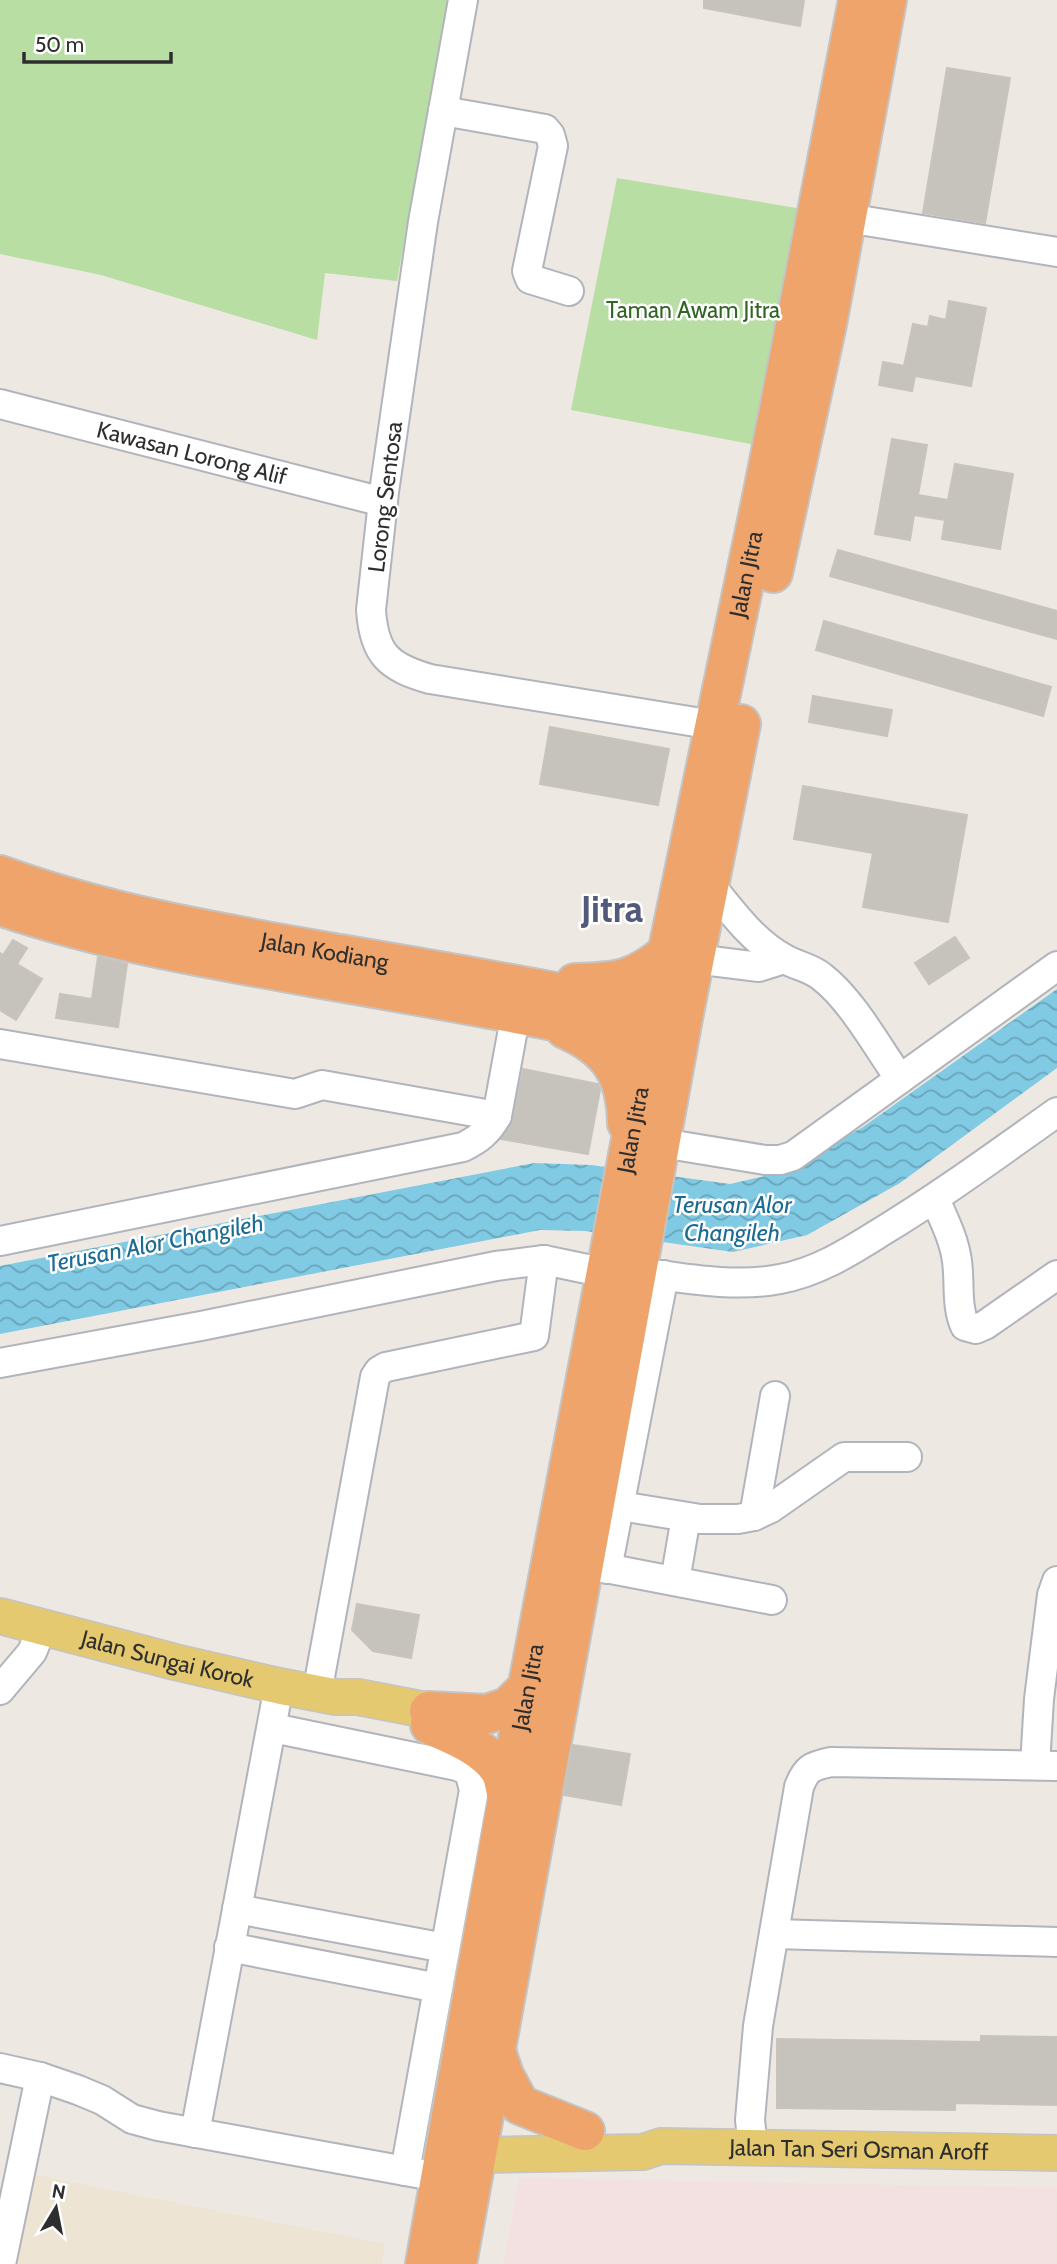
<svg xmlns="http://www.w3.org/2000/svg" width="1057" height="2264" font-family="Cabin,sans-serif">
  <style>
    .education { fill: #ede4d3 }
    .medical { fill: #f3e0e1 }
    .green { fill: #b8dea4 }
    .water { fill: url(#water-waves) }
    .building { fill: #c6c3bd; stroke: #c9c4bb; stroke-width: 2 }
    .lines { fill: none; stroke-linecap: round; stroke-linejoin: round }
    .minor-casing { stroke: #b2b4bc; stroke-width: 32 }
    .major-casing { stroke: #c4c4c4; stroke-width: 38 }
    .highway-casing { stroke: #c4c4c4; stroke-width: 42 }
    .minor { stroke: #fff; stroke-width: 28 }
    .major { stroke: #e4c970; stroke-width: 35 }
    .highway { stroke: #efa46b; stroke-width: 38 }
    .labels { text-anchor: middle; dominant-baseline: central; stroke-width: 5; stroke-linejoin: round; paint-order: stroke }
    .park-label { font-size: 23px; fill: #316523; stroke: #fff }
    .street-label { font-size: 23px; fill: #2e2e2e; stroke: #fff }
    .water-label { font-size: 24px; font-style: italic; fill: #1b6b94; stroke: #fff }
    .town-label { font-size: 37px; font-weight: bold; fill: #52597b; stroke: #fff }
  </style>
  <defs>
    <pattern id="water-waves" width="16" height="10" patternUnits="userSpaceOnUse" patternTransform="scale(1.75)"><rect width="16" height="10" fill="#80cae4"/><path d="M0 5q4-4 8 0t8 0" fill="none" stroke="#69a4b9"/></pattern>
  </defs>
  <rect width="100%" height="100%" fill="#ede8e2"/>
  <!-- education -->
  <path class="education" d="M32,2174l353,70 -3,20h-371z"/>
  <!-- medical -->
  <path class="medical" d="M519,2178l538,10v76h-553z"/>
  <!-- green -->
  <g class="green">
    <path d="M0,0h448l-51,281 -72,-8 -8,67 -216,-65 -101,-21z"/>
    <path d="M617,178l197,33 -47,236 -196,-37z"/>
  </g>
  <!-- water -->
  <path class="water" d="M1057,989v79l-157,115 -93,52 -74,17 -148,-21 -45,-1 -540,104v-68l534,-103 57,2 139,19 52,-12 81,-45z"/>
  <!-- building -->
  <g class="building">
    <path d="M704,0h100l-4,26 -96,-18z"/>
    <path d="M947,68l63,10 -25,145 -62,-10z"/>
    <path d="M949,301l37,7 -15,78 -56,-10 -3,15 -33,-6 4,-23 21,4 9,-42 15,3 2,-11 16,4z"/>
    <path d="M892,439l35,6 -9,50 30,5 7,-36 58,10 -13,75 -58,-10 3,-19 -31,-5 -4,25 -35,-6z"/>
    <path d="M838,550l219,61v28l-227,-63z"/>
    <path d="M824,621l227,66 -8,29 -227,-66z"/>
    <path d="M813,696l79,14 -5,26 -78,-14z"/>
    <path d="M550,727l119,22 -11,56 -118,-21z"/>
    <path d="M803,786l164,29 -19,107 -85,-15 10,-54 -79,-14z"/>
    <path d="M955,937l14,21 -40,26 -14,-21z"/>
    <path d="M13,940l14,8 -10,16 25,15 -26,41 -16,-10v-57l3,2z"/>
    <path d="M98,957l29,7 -9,63 -62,-9 4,-24 32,5z"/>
    <path d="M523,1069l75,15 2,6 -12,64 -87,-15 12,-20z"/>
    <path d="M357,1604l62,11 -8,43 -38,-7 -21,-21z"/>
    <path d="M573,1745l57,9 -9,51 -57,-10z"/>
    <path d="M981,2036l76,1v68l-102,-2v7l-178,-2v-69l204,3z"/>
  </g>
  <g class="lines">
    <!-- minor casing -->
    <g class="minor-casing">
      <g id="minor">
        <path d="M463,0l-40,222 -39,270 -13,118c3,44 17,57 59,69l284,46"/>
        <path d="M443,111l102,18 5,6 3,11 -26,125 3,8 39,12"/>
        <path d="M847,218l210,34"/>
        <path id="s1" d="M0,404l383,98"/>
        <path d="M711,886c21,26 42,55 72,72 13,8 27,9 39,19 30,23 56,71 78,102"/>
        <path d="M695,959l64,8 25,-8"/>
        <path d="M0,1044l295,50 27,-9 175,31"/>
        <path d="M662,1143l103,17h15l13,-4 264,-190"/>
        <path d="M935,1199c9,21 19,40 22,62 3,22 -1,45 8,65l11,3 9,-4 72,-50"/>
        <path d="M0,1241l463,-94c16,-8 25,-15 34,-31l19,-103"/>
        <path d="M637,1272c46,6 98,16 143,7 38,-7 69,-27 101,-47 61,-37 118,-79 176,-120"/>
        <path d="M0,1363l201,-37 295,-60 48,-6 62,13"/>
        <path d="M596,1502l104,17h38l16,-3 17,-8 73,-51h63"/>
        <path d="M754,1516l21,-120"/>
        <path d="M590,1565l182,35"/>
        <path d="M607,1569l57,-294"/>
        <path d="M675,1581l11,-64"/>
        <path d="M0,1690l32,-38 10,-24"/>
        <path d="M317,1693l58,-316 4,-6 7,-4 148,-31 10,-76"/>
        <path d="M273,1728l184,38 12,5 5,19 -69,381"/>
        <path d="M1035,1765l4,-66 13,-104 5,-14"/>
        <path d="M237,1909l208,39"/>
        <path d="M774,1934l283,8"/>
        <path d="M229,1947l209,41"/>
        <path d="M0,2068l40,9 38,13 24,10 30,19 26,7 264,48"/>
        <path d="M195,2133l84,-447"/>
        <path d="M753,2147l-3,-27 8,-94 41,-239c7,-19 13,-21 32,-25l226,4"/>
        <path d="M1,2264l39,-187"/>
      </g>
    </g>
    <!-- major casing -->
    <g class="major-casing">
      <g id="major">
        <path id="s2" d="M0,1616l175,46 104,24 57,11h22l99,19"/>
        <path id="s3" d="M449,2153l29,2 165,-3 18,-6 396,7"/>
      </g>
    </g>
    <!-- highway casing -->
    <g class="highway-casing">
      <g id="highway">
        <path d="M773,573l54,-249 60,-324"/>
        <path id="s4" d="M0,875c110,40 225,59 340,79 113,19 225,39 338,62"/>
        <path d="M0,906c102,35 216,54 322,73 117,20 234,42 351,65"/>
        <path d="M575,983c42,-1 58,-2 91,-29"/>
        <path d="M565,1029c45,20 61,45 62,94"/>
        <path d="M429,1711l58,3 21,-7 20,-20"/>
        <path d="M430,1725c24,11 55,22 70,46 4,7 5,19 7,27"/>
        <path d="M496,2051l8,24 16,30 65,26"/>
        <path id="s5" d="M425,2264l92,-521 138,-731 109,-525 94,-487"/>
        <path d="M457,2264l226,-1246 58,-294"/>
      </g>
    </g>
    <!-- minor -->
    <use href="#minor" class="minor"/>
    <!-- major -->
    <use href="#major" class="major"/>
    <!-- highway -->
    <use href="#highway" class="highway"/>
  </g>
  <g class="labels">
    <!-- park labels -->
    <g class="park-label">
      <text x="693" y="310">Taman Awam Jitra</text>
    </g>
    <!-- street labels -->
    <g class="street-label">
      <text stroke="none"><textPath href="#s1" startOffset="198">Kawasan Lorong Alif</textPath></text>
      <text transform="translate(385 497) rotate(-83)">Lorong Sentosa</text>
      <text stroke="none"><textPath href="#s5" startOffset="1720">Jalan Jitra</textPath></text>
      <text stroke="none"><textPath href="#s4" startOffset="334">Jalan Kodiang</textPath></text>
      <text stroke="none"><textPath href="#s5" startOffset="1153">Jalan Jitra</textPath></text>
      <text stroke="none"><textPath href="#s2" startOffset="173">Jalan Sungai Korok</textPath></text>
      <text stroke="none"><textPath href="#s5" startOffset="586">Jalan Jitra</textPath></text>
      <text stroke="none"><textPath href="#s3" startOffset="411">Jalan Tan Seri Osman Aroff</textPath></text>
    </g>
    <!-- water labels -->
    <g class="water-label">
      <text x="732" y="1204">Terusan Alor<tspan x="732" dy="28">Changileh</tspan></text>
      <text transform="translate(155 1243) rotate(-11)">Terusan Alor Changileh</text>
    </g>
    <!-- town labels -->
    <g class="town-label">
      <text x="612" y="908">Jitra</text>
    </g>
  </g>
  <!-- north arrow -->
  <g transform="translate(56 2208) rotate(10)" stroke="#ffffff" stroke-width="5" paint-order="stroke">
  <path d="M0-5L12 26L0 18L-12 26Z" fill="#2e2e2e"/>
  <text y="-10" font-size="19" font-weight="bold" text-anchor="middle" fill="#2e2e2e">N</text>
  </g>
  <!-- scale -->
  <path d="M24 52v10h147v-10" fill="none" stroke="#2e2e2e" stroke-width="3.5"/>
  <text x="35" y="52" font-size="21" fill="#2e2e2e" stroke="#ffffff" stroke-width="5" paint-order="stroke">50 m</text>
</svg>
